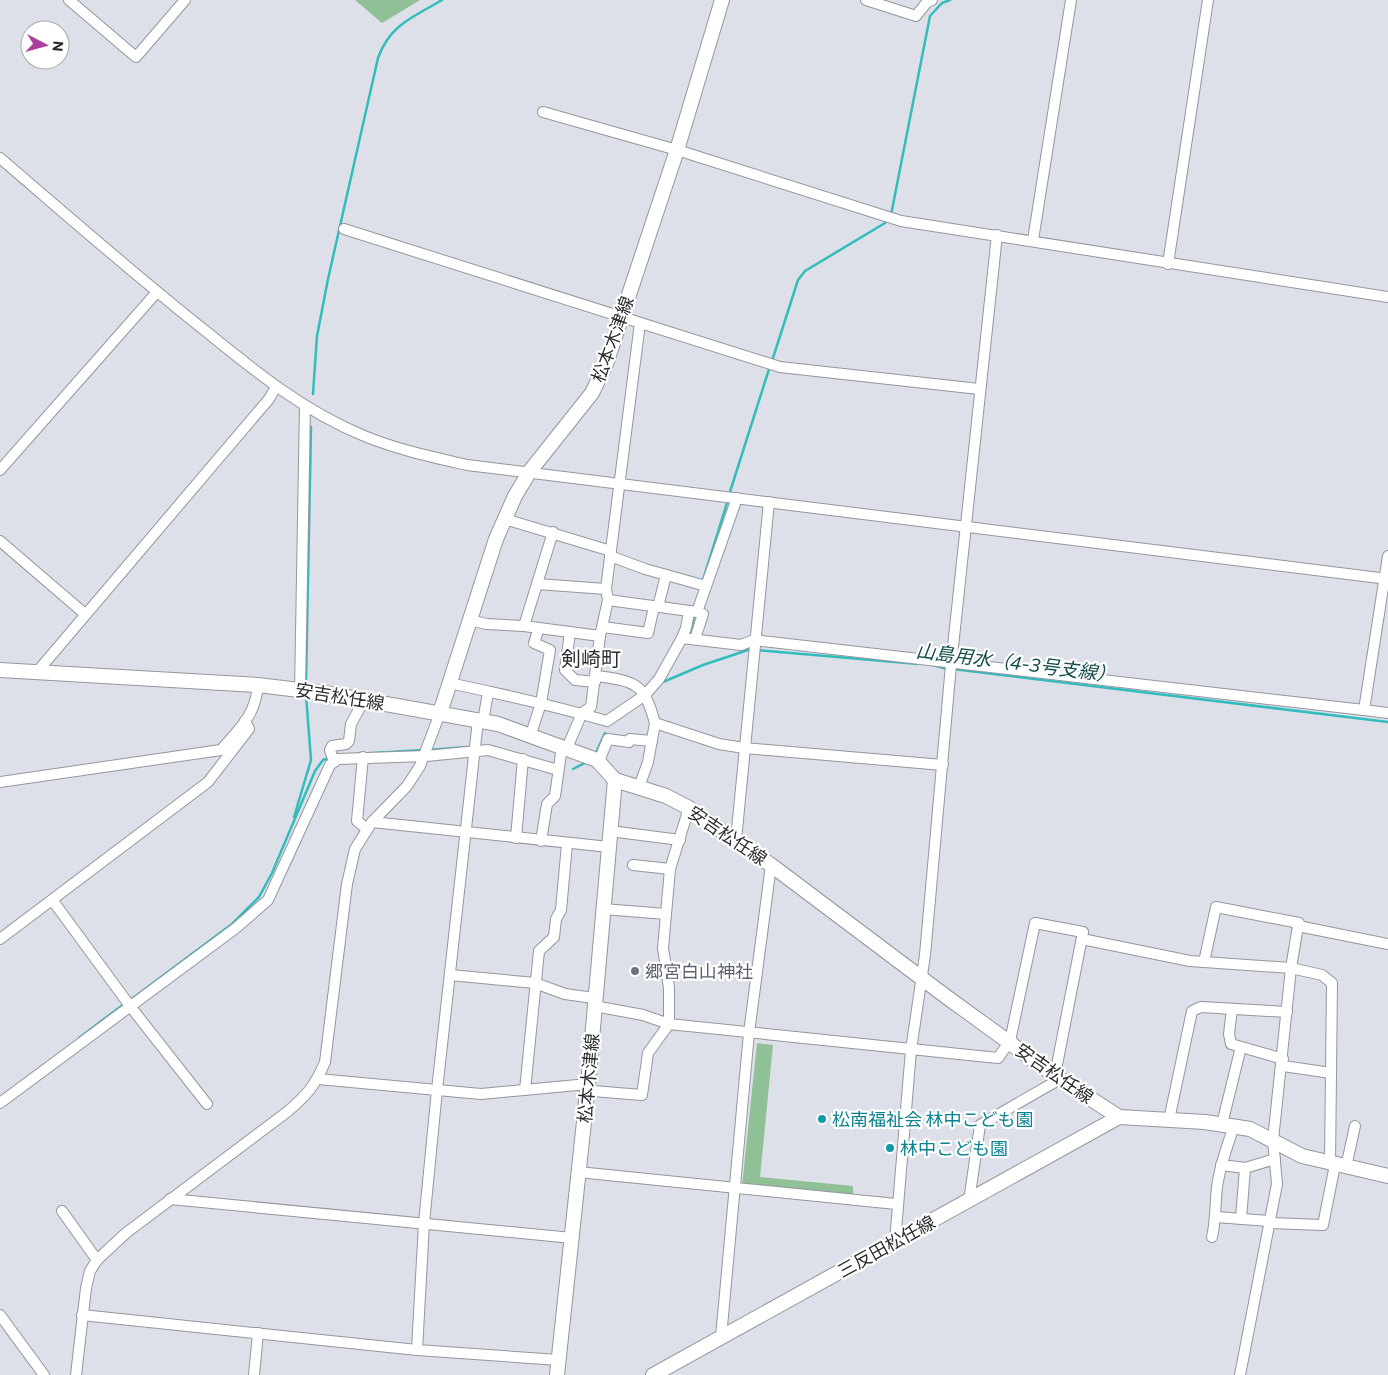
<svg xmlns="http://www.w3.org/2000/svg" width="1388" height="1375" font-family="Commissioner,'Noto Sans JP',sans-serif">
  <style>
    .green { fill: #8fc096 }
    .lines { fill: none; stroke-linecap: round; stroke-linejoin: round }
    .stream { stroke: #32bcbc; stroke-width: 2.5 }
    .minor-casing { stroke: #94969f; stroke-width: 12 }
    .major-casing { stroke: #94969f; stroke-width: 16 }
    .minor { stroke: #fff; stroke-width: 10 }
    .major { stroke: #fff; stroke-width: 14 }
    .worship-dot { fill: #6b7280; stroke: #fff; stroke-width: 2 }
    .culture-dot { fill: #0f9aa8; stroke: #fff; stroke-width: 2 }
    .labels { text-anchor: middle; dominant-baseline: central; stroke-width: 4.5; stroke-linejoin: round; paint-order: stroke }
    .street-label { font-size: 18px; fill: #2c2d30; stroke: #fff }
    .worship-label { font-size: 18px; fill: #5b616d; stroke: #fff; text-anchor: start }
    .culture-label { font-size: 18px; fill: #0d838f; stroke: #fff; text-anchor: start }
    .water-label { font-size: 19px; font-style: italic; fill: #134c4c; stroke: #fff }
    .quarter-label { font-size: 20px; fill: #2c2d30; stroke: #fff }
  </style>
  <rect width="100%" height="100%" fill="#dee0e9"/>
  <!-- green -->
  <g class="green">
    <path d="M355,0h65l-38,23z"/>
    <path d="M757,1043l16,2 -13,132 93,9v11l-111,-11z"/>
  </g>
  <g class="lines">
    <!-- stream -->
    <g class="stream">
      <path d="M891,215l39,-199 12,-13 8,-3"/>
      <path d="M772,361l26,-81 7,-9 80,-48 2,-4"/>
      <path d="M313,394l4,-58 11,-57 50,-221c12,-34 36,-41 64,-58"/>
      <path d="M729,495l41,-129"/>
      <path d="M702,583l26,-83"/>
      <path d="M691,633l3,-18"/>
      <path d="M756,650l162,14"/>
      <path d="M933,665l14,4"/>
      <path d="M953,669l435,53"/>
      <path d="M663,682l40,-17 48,-16"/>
      <path d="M306,683l5,-256"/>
      <path d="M428,750l39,-3"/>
      <path d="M339,755l84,-5"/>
      <path d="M595,755l10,-22"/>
      <path d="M573,769l14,-7"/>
      <path d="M294,817l17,-57 -5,-65"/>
      <path d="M129,1001l103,-77 27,-27 13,-24 43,-102 8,-11 6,-2"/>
      <path d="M79,1038l45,-34"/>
    </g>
    <!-- minor casing -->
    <g class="minor-casing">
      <g id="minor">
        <path d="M69,0l67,57 49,-57"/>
        <path d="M866,0l50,16 11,-14 5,-2"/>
        <path d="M543,112l134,38 224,71 487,76"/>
        <path d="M0,158c69,59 137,119 208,175 48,39 96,78 154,102 33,14 70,22 105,30l921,114"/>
        <path d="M344,229l436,138 199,22"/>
        <path d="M1033,240l38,-240"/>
        <path d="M1168,264l40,-264"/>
        <path d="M0,470l157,-178"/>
        <path d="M505,519l106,32"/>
        <path d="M0,541l85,73"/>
        <path d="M610,556l35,13 61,17"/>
        <path d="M1388,556l-24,154 24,3"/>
        <path d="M537,584l69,5"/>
        <path d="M608,600l89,12"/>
        <path d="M658,607l8,-32"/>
        <path d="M469,620l18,4 37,2 76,10"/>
        <path d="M524,626l29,-94"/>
        <path d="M603,627l45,6 6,-26"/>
        <path d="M570,632l-5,38 10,10 20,2"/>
        <path d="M682,638l4,-10 3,-16"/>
        <path d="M695,639l8,-25 -6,-2 40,-114"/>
        <path d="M37,672l232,-273 7,-12"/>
        <path d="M596,676c40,5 48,7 59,47"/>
        <path d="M449,683c53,11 106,23 158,38l38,-26 14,-16 23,-41 59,7 13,-5 610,70"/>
        <path d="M300,690l5,-284"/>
        <path d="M483,721l5,-28"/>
        <path d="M531,734l10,-31 9,-53 -16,-7 5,-15"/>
        <path d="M567,748l15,-35 9,-6 9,-71 8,-36 -2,-11 34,-266"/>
        <path d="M363,757l-6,64 10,8"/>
        <path d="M599,761l9,-22 21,3 1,-3 22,2"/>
        <path d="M334,762l-4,-12 2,-4 14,-2 3,-3 2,-17 13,-24"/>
        <path d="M0,782l221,-32c20,-23 34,-34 37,-65"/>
        <path d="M639,787l9,-25 7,-39 64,21 25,4 199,17"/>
        <path d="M372,822l237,25"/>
        <path d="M610,831l70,9"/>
        <path d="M516,838l7,-79"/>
        <path d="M736,840l33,-338"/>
        <path d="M541,841l6,-37 8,-8 7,-50"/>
        <path d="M633,865l37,4"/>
        <path d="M53,901l77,105 77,98"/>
        <path d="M603,909l63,5"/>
        <path d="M0,939l208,-157 41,-53 -4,-8"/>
        <path d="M1082,939l108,22 101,7 31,7 10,8 -2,181"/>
        <path d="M1204,962l12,-55 83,16"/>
        <path d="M450,975l85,8 30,11 29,4"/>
        <path d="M594,1006l49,9 26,9 329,34 12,-17 25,-118 48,9 -28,143"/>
        <path d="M1232,1009l-3,25 2,10 52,15"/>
        <path d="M1283,1066l48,7"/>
        <path d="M318,1079l163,15 107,-10 5,7 49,4 6,-42 21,-29v-36l-6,-40 7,-79 19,-61"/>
        <path d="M525,1090l14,-139 15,-14 2,-18 5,-9 6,-66"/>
        <path d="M0,1103l236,-175 32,-28 62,-135 8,-6 88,-3 62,-6 70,20"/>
        <path d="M1169,1120l23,-109 9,-4 86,5"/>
        <path d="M1222,1124l19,-77"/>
        <path d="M1221,1165l24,3 30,-9"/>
        <path d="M1346,1167l9,-41"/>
        <path d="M578,1172l318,32"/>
        <path d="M170,1199l402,39"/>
        <path d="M969,1201l11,-76 80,-46"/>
        <path d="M62,1211l35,49"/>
        <path d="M1216,1217l53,4"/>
        <path d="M1241,1219l4,-51"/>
        <path d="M1269,1223l54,2 12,-60"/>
        <path d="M1212,1237c4,-17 3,-33 5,-50 3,-21 10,-41 17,-61"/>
        <path d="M895,1242l16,-192 14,-95 26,-290 46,-430"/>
        <path d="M0,1315l44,60"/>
        <path d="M82,1315l335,35 142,10"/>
        <path d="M721,1337l28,-304 22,-168"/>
        <path d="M417,1350l7,-127 13,-133 41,-370"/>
        <path d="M76,1375l10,-87 4,-17 7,-11 29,-27 161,-121c20,-17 28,-26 38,-50l22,-178 8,-35 17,-27 35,-36 13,-20 20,-53"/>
        <path d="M254,1375l4,-42"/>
        <path d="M1240,1375l37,-191 -4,-44 18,-172 7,-42 90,18"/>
      </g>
    </g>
    <!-- major casing -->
    <g class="major-casing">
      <g id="major">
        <path d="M0,670l258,15 66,8 174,31 99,36 18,20 51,16 23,12 82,57 177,133 109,79 62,40 86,5 45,7 52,27 86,20"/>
        <path d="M440,713l56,-174 19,-43 15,-25 62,-78 14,-29 71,-214 45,-150"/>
        <path d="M557,1375l31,-291 27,-304"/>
        <path d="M653,1375l466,-258"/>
      </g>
    </g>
    <!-- minor -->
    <use href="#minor" class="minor"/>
    <!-- major -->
    <use href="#major" class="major"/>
  </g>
  <!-- markers -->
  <circle class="worship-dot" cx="635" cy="971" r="5"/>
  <g class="culture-dot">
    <circle cx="822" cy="1119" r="5"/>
    <circle cx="890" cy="1148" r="5"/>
  </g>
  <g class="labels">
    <!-- street labels -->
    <g class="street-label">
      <text transform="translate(612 339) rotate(-70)">松本木津線</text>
      <text transform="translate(340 696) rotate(9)">安吉松任線</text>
      <text transform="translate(728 835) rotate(34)">安吉松任線</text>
      <text transform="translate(1055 1073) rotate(35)">安吉松任線</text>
      <text transform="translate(588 1078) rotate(-85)">松本木津線</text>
      <text transform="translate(886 1246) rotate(-29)">三反田松任線</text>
    </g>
    <!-- worship labels -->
    <g class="worship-label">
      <text x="645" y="971">郷宮白山神社</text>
    </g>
    <!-- culture labels -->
    <g class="culture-label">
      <text x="832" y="1119">松南福祉会 林中こども園</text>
      <text x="900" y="1148">林中こども園</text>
    </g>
    <!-- water labels -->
    <g class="water-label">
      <text transform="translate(1016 662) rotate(7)">山島用水（4-3号支線）</text>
    </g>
    <!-- quarter labels -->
    <g class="quarter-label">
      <text x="591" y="658">剣崎町</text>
    </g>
  </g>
  <!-- north arrow -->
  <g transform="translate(45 45) rotate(96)"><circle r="24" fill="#ffffff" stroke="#ababac"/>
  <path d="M0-4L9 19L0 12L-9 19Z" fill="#ac3f9e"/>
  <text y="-8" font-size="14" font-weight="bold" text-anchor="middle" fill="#2c2d30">N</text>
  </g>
</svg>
